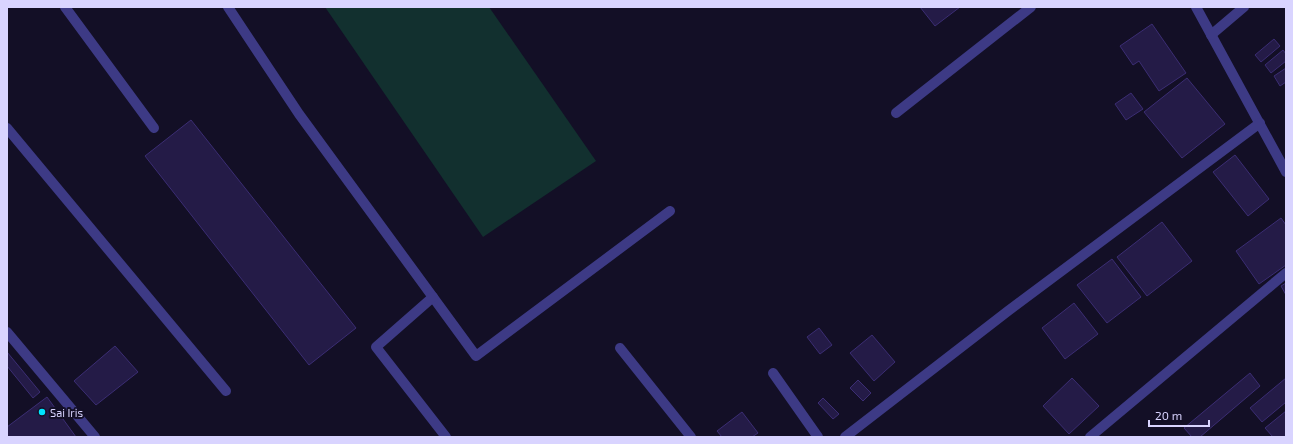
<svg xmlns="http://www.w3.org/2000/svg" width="1293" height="444" font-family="'Exo 2',sans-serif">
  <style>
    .green { fill: #12302f }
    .building { fill: #241b47; stroke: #3b2d73 }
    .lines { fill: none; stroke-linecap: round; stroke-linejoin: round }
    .minor { stroke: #3d3a85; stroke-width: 10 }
    .poi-dot { fill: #00e5ff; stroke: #130f26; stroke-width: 1.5 }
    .labels { text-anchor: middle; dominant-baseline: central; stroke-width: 4; stroke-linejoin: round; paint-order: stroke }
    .poi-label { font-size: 11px; fill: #d9d4ff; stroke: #130f26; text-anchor: start }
  </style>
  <rect width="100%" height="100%" fill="#130f26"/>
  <!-- green -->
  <path class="green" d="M325,7h164l107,154 -113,76z"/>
  <!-- building -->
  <g class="building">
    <path d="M920,7h40l-25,19z"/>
    <path d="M1152,24l34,49 -27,18 -20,-30 -6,4 -13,-19z"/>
    <path d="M1274,39l6,7 -19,16 -6,-7z"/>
    <path d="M1283,50l3,4v7l-15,12 -6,-8z"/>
    <path d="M1286,68v14l-6,4 -6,-10z"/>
    <path d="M1187,78l38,46 -43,34 -38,-46z"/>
    <path d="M1131,93l12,16 -17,11 -11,-16z"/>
    <path d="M191,120l165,208 -47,37 -164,-209z"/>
    <path d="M1235,155l34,44 -21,17 -35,-44z"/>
    <path d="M1281,218l5,7v40l-27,19 -23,-33z"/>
    <path d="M1162,222l30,39 -45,35 -30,-39z"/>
    <path d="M1112,259l29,38 -34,26 -30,-38z"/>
    <path d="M1286,283v12l-5,-9z"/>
    <path d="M1074,303l24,31 -33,25 -23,-31z"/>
    <path d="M819,328l13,17 -12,9 -13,-17z"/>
    <path d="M872,335l23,27 -21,19 -24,-28z"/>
    <path d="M115,346l23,26 -42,33 -22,-24z"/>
    <path d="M7,352l33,40 -7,6 -26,-32z"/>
    <path d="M1250,373l10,13 -60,51h-8l-8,-9z"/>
    <path d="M1072,378l27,28 -30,28 -26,-28z"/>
    <path d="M1286,378v24l-24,20 -12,-14z"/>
    <path d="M858,380l13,13 -8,8 -13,-13z"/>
    <path d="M47,397l29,40h-69v-10z"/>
    <path d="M823,398l16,16 -6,5 -15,-16z"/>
    <path d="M1286,411v24l-2,2h-11l-8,-9z"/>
    <path d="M742,412l16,21 -6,4h-30l-5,-6z"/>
  </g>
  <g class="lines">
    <!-- minor -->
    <g class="minor">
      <path d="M65,7l89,121"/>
      <path d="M228,7l71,107 177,242 194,-145"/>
      <path d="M1196,7l90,165"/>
      <path d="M1211,35l33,-28"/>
      <path d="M896,113l135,-106"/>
      <path d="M7,128l219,263"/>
      <path d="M433,297l-57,50 70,90"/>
      <path d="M7,332l88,105"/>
      <path d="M620,348l71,89"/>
      <path d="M773,373l45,64"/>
      <path d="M845,437l163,-126 252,-188"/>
      <path d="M1090,437l196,-164"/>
    </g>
  </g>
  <!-- markers -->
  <circle class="poi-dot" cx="42" cy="412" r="4"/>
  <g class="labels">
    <!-- poi labels -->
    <g class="poi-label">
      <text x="50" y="412">Sai Iris</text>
    </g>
  </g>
  <!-- border -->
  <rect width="1293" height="444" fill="none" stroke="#d9d4ff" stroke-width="16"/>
  <!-- scale -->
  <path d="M1149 420v6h60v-6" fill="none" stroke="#d9d4ff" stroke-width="2"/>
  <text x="1155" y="420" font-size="12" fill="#d9d4ff" stroke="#130f26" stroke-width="3" paint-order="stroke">20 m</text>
</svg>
